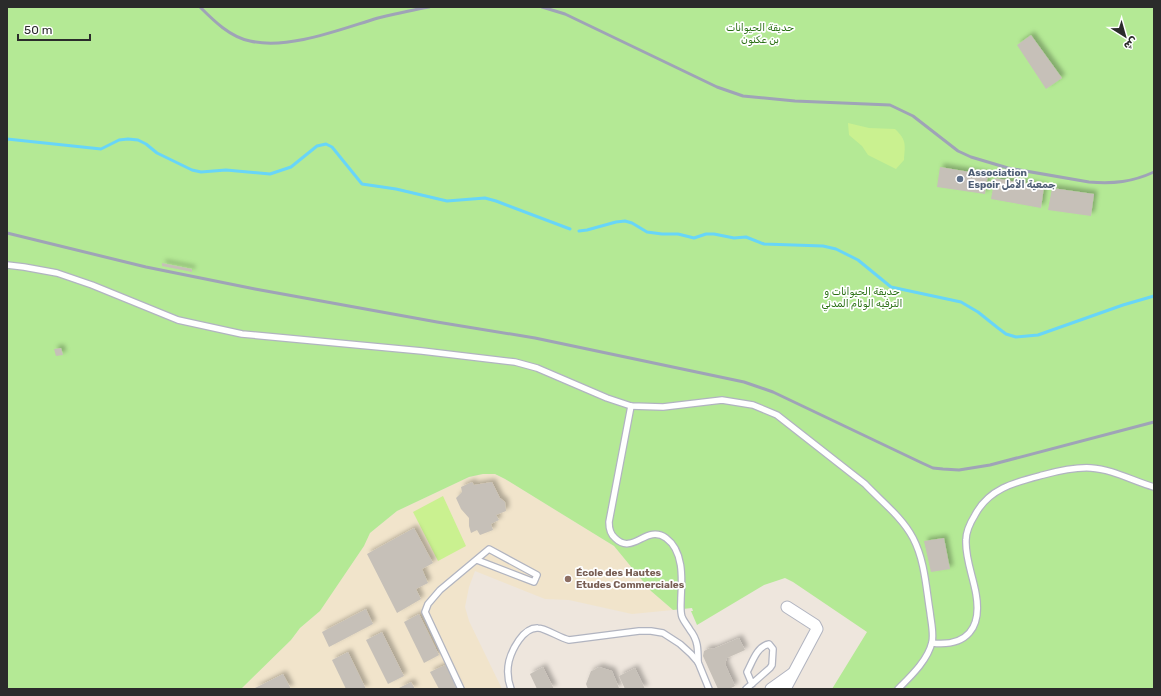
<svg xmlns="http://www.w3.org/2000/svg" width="1161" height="696" font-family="Rubik,Cairo,sans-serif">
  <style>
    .education { fill: #f1e4cb }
    .green { fill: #b4e995 }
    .pitch { fill: #caf190 }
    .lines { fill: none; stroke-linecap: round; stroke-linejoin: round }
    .stream { stroke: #68d5f8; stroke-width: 3 }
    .building { fill: #c6c0b8; filter: url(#shadow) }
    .service-casing { stroke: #b1b4c0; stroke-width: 8 }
    .minor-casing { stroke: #b1b4c0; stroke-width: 13 }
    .service { stroke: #fff; stroke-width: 5.5 }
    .minor { stroke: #fff; stroke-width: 11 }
    .rail { stroke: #9fa3b7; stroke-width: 3 }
    .service-dot { fill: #5c6f8a; stroke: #fff; stroke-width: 1.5 }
    .education-dot { fill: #8d6e63; stroke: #fff; stroke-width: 1.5 }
    .labels { text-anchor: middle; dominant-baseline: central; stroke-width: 3.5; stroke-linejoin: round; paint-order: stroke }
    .park-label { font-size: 10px; fill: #2a7014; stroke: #fff }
    .service-label { font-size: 10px; font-weight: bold; fill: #4e5e75; stroke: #fff; text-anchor: start }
    .education-label { font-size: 10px; font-weight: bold; fill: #785e54; stroke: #fff; text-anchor: start }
  </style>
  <defs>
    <filter id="shadow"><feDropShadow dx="3.5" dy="-3.5" stdDeviation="2" flood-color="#0004"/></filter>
  </defs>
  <rect width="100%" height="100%" fill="#eee6dd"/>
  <!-- education -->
  <path class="education" d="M483,474h12l10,5 109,67 37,45 22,19 -41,4 -63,-14 -24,-1 -70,-28 -6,16 -4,20 4,14 33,68h-261l50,-49 9,-12 20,-17 44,-65 6,-13 27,-22 72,-34z"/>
  <!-- green -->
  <path class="green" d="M7,7h1147v682h-322l35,-57 -74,-50 -8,-4 -21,7 -67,40 -6,-14h2l-1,-3 -19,2 -22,-19 -37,-45 -109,-67 -10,-5h-12l-14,3 -72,34 -27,22 -6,13 -44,65 -20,17 -9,12 -50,49h-234z"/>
  <!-- pitch -->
  <g class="pitch">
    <path d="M848,123l21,5 26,1c12,11 10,16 9,31l-8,9 -28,-14 -6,-9 -13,-11z"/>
    <path d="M443,496l23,50 -28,15 -25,-49z"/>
  </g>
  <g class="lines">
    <!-- stream -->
    <g class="stream">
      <path d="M7,139l94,10 18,-9 9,-1 10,1 8,4 11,9 35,17 9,2 25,-2 44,4 21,-7 26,-21 9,-2 6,3 30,37 34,5 51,12 38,-3 11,3 74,28"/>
      <path d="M579,231l8,-1 29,-8 9,-1 7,2 15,9 15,2h16l16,4 12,-4h8l20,4 12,-1 18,7 59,2 13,3 22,11 33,27 70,15 17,10 20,16 8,6 10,3 22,-2 85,-30 31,-9"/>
    </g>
  </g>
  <!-- building -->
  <g class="building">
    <path d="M1031,35l31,43 -16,11 -29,-44z"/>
    <path d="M940,167l48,8 -3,19 -48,-7z"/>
    <path d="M995,178l49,9 -3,21 -50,-9z"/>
    <path d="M1052,188l42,6 -3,22 -43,-6z"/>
    <path d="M162,263l30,6v3l-30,-6z"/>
    <path d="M61,348l2,7 -7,1 -2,-7z"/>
    <path d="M472,482l2,3 18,-3 8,16 5,4 1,9 -10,4 3,5 -8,4 2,6 -13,5 -3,-5 -6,3 -2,-7v-8l-8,-9 -5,-11 6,-6 -1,-5z"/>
    <path d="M414,528l19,35 -11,6 6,14 -12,6 5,10 -24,14 -30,-59z"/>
    <path d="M944,538l6,31 -19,3 -7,-31z"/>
    <path d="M366,609l7,15 -44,23 -7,-15z"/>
    <path d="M419,614l20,41 -15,8 -20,-41z"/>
    <path d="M382,632l22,44 -16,8 -22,-44z"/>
    <path d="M739,638l6,12 -18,8 -2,6 10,22 -6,3h-11l-15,-33 1,-5 6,-3 3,1z"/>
    <path d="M348,652l18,37h-20l-14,-29z"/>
    <path d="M445,665l12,24h-18l-9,-17z"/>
    <path d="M543,667l11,22h-17l-7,-15z"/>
    <path d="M599,667l13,4 7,17 -3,1h-28l-2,-5 5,-13 3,-1z"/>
    <path d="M635,668l10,21h-20l-6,-13z"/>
    <path d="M283,674l8,15h-38z"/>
    <path d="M411,682l4,7h-18z"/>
  </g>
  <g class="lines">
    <!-- service casing -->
    <g class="service-casing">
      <g id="service">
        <path d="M7,265l17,2 33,6 35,12 86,35 64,14 180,17 93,11 22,6 70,30 24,8 32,1 59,-7 31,5 24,10 88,69c16,17 37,33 48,54 12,23 13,50 17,74 1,10 4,21 2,30 -4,18 -21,34 -34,47"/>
        <path d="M631,406l-22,116c0,6 1,12 6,16 18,18 31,-14 51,0 18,13 16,41 15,60 0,6 -1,13 1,19 2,5 6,9 8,13 8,10 8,19 8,32"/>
        <path d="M932,643c35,4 50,-15 44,-49 -3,-18 -11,-36 -10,-54 0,-9 4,-17 9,-25 14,-27 41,-33 68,-40 15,-4 32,-8 48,-7 21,1 42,13 63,19"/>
        <path d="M461,689l-36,-77 3,-8 12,-14 49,-41 48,26 -3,7 -57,-22"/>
        <path d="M511,689c-3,-8 -4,-19 -2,-28 3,-11 14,-34 29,-33 7,0 22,10 31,12l70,-9h12l12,2 17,11 11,10 7,8 11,27"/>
        <path d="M746,689l24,-21 2,-3 1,-16 -4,-5c-12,2 -17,19 -22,28l5,12"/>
      </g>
    </g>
    <!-- minor casing -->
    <g class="minor-casing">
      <g id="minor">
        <path d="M771,689l21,-15"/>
        <path d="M785,689l32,-60 -2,-4 -28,-18"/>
      </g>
    </g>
    <!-- service -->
    <use href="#service" class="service"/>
    <!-- minor -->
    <use href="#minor" class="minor"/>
    <!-- rail -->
    <g class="rail">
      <path d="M200,7c14,14 30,30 50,34 39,9 91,-12 128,-23 17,-4 34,-8 51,-11"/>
      <path d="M542,7l23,7 152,73 26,9 52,5 95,4 23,11 45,35 13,6 37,11 81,14c25,2 43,0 65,-10"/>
      <path d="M7,233l139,34 109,22 182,33 98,16 209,44 29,10 149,71 11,5 10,1 16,1 31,-5 164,-43"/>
    </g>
  </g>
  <!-- markers -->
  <circle class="service-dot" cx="960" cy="179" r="4"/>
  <circle class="education-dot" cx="568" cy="579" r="4"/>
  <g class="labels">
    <!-- park labels -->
    <g class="park-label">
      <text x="760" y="28">حديقة الحيوانات<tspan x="760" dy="12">بن عكنون</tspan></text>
      <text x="862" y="292">حديقة الحيوانات و<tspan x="862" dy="12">الترفيه الوئام المدني</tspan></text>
    </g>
    <!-- service labels -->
    <g class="service-label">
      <text x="968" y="173">Association<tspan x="968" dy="12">Espoir جمعية الأمل</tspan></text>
    </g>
    <!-- education labels -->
    <g class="education-label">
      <text x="576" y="573">École des Hautes<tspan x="576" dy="12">Etudes Commerciales</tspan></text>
    </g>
  </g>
  <!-- border -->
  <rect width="1161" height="696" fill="none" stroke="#2b2b2b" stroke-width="16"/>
  <!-- north arrow -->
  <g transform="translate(1125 36) rotate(143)" stroke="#ffffff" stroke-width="3" paint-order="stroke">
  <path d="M0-3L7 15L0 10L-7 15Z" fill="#2b2b2b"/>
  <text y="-6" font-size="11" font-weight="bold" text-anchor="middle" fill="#2b2b2b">ش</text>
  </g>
  <!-- scale -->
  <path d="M18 34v6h72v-6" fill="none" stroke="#2b2b2b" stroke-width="2"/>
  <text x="24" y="34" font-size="12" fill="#2b2b2b" stroke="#ffffff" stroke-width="3" paint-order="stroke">50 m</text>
</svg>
